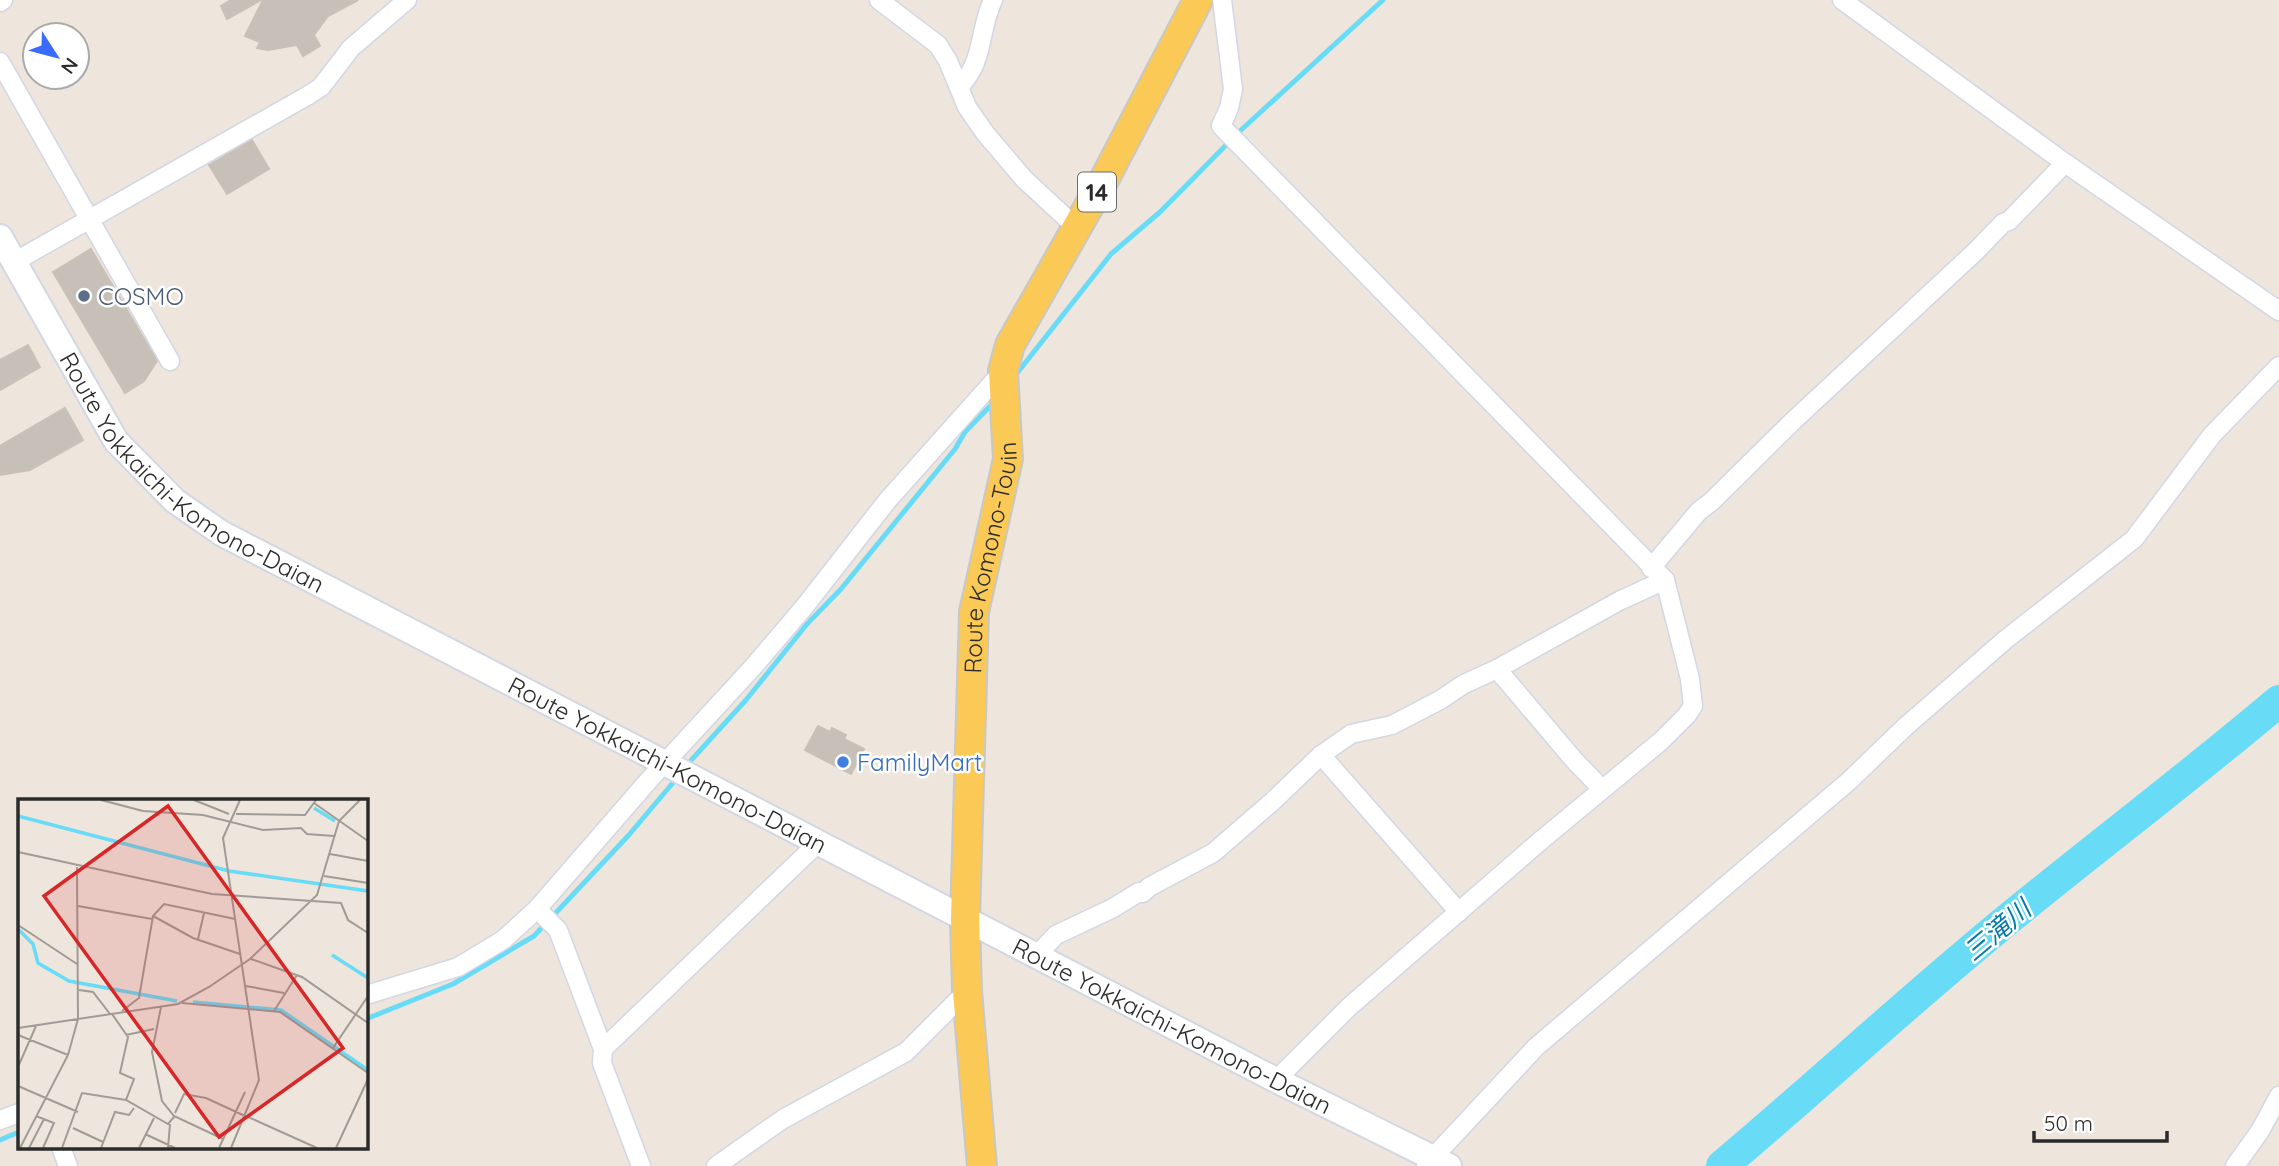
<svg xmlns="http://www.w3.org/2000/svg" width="2279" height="1166" font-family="Quicksand,'Noto Sans JP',sans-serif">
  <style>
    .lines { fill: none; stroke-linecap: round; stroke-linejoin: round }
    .stream { stroke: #68dbf7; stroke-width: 5 }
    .river { stroke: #68dbf7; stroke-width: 32 }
    .building { fill: #c6c0b8; stroke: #cac1b6; stroke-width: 2 }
    .street-casing { stroke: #d2d7e5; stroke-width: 21 }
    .secondary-casing { stroke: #d2d7e5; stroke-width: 28 }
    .primary-casing { stroke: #c8c8c8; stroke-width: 32 }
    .street { stroke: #fff; stroke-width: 18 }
    .secondary { stroke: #fff; stroke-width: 24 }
    .primary { stroke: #fbc955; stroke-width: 28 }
    .service-dot { fill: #5c6f8a; stroke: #fff; stroke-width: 2.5 }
    .shop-dot { fill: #3f7fe0; stroke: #fff; stroke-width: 2.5 }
    .labels { text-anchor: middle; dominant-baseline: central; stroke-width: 5; stroke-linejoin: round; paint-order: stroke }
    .shield { fill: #fff; stroke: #6b6b6b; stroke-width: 2 }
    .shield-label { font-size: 23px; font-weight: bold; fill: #2b2b2b }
    .service-label { font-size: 24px; fill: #4e5e75; stroke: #fff; text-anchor: start }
    .street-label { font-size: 24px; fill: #2b2b2b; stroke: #fff }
    .shop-label { font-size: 24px; fill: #366cbe; stroke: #fff; text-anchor: start }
    .water-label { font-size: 26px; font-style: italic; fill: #047aa7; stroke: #fff }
    .inset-river { fill: none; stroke: #68dbf7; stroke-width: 3.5 }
    .inset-road { fill: none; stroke: #a09b96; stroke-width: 2 }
    .view { fill: #d62828; fill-opacity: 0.15; stroke: #d62828; stroke-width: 3.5 }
    .inset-edge { fill: none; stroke: #2b2b2b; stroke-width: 3.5 }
  </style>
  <rect width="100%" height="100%" fill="#eee5dd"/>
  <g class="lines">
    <!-- stream -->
    <g class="stream">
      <path d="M1014,377l97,-123 49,-42 80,-81 143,-131"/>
      <path d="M685,767l61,-67 61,-76 34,-35 114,-140 10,-17 30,-31"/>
      <path d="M366,1019l87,-35 81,-48 94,-100 49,-58"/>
      <path d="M0,1140l19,-8"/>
    </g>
    <!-- river -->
    <path class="river" d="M1722,1166c101,-85 198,-176 301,-259 85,-69 172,-135 256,-206"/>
  </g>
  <!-- building -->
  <g class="building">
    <path d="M231,0h30l-34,19 -6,-13z"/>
    <path d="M263,0h95l-30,16 -14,19 6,11 -17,10 -6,-11 -29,5 -11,-2 3,-6 -15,-6z"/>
    <path d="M252,140l17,29 -42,25 -18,-29z"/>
    <path d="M91,249l66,112 -13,20 -19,12 -72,-121z"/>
    <path d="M28,345l12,22 -40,23v-30z"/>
    <path d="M65,408l18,32 -53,30 -30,5v-29z"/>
    <path d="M818,726l12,6 2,-4 14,7 -2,4 20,10 -13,25 -46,-24z"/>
  </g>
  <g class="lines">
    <!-- street casing -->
    <g class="street-casing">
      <g id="street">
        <path d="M879,0l59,45 10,16 19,46 18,26 39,46 53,49"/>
        <path d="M1222,0l11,89 -4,19 -8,18 444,454 25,99 3,27 -6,9 -26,26 -122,101 -190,165 -73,73"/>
        <path d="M1842,0l223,163 214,148"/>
        <path d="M0,2l3,-2"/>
        <path d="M0,62l170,299"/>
        <path d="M959,87c26,-26 19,-55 34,-87"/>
        <path d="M14,262l293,-166 14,-9 30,-39 56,-48"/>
        <path d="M1651,568l48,-57 12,-9 82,-81 182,-169 28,-29 6,-2 56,-58"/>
        <path d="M1497,669l77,91 28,29"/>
        <path d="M1321,755l138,157"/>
        <path d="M537,909l21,21 45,119 -1,14 39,103"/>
        <path d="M1037,955l19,-20 57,-27 26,-16 4,1 6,-6 64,-34 60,-52 48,-46 30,-21 41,-9 48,-25 24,-16 33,-15 122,-68 46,-21"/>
        <path d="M366,995l92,-28 45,-27 34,-31 112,-129 105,-114 51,-60 82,-105 116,-130"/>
        <path d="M603,1049l215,-206"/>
        <path d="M0,1120l19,-7"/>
        <path d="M61,1147l7,19"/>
        <path d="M1426,1165l110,-118 313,-266 56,-54 100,-87 129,-101 78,-104 67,-69"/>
        <path d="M716,1166l67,-47 123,-67 61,-61"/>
        <path d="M2235,1166l25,-35 19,-35"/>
      </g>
    </g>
    <!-- secondary casing -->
    <g class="secondary-casing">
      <g id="secondary">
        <path id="s1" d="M0,237l116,204 59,60 46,32 1055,547 173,86"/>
      </g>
    </g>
    <!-- primary casing -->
    <g class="primary-casing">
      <g id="primary">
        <path id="s2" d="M982,1166l-15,-175 -2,-72 9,-307 34,-153 -5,-88 7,-26 95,-167 93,-178"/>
      </g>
    </g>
    <!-- street -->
    <use href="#street" class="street"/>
    <!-- secondary -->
    <use href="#secondary" class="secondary"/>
    <!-- primary -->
    <use href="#primary" class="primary"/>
  </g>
  <!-- markers -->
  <circle class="service-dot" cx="84" cy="296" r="7"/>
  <circle class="shop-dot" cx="843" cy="762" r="7"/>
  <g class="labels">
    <!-- shield labels -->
    <rect class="shield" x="1078" y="172.5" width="38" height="39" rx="5"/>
    <g class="shield-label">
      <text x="1097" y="192">14</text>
    </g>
    <!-- service labels -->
    <g class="service-label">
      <text x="98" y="296">COSMO</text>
    </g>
    <!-- street labels -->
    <g class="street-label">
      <text stroke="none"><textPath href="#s1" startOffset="312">Route Yokkaichi-Komono-Daian</textPath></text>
      <text stroke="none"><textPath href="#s2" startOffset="611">Route Komono-Touin</textPath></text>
      <text stroke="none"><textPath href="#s1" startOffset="878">Route Yokkaichi-Komono-Daian</textPath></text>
      <text stroke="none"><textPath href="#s1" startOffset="1446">Route Yokkaichi-Komono-Daian</textPath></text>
    </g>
    <!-- shop labels -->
    <g class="shop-label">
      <text x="857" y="762">FamilyMart</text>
    </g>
    <!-- water labels -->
    <g class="water-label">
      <text transform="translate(1997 930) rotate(-40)">三滝川</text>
    </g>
  </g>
  <!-- overview -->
  <g transform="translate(18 799)">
    <rect width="350" height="350" fill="#eee5dd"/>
    <path class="inset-river" d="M296,9l21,13M0,17l211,55 139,20M0,130l15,15 5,19 31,18 108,20M314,156l36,23M175,203l88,8 87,60"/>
    <path class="inset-road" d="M83,1l42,11 60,4 60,15 38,-2 6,6 27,2M176,1l35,14M296,4l54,38M218,15l69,1 11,-15M0,53l194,42 129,9 7,17 20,13M312,55l38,7M306,77l44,7M60,107l74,13M135,117l40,22 47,16M0,126l59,39M180,140l6,-26M233,160l51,18 66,46M228,187l38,7M61,191l14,2 17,22M164,204l98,9 88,61M143,208l-9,45 10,49 12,15 49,23M104,212l17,-13 14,-82 11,-12 71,15M256,212l23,-36M94,215l16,23 -8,36 14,6 -8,21M0,229l160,-24 31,-17 41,-28 67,-64 22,-74 21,-21M0,236l50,20M108,236l28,-6M315,249l35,-52M0,268l18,-41M0,287l60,26M157,314l9,-19 22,4 39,18M18,317l18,7 -11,25M228,317l71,32M55,329l30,14M127,335l30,14M2,349l48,-93 10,-36 -1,-152M11,349l15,-29M44,349l20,-55 44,7 42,24 6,-7M83,349l14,-36 14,3 5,-7M121,349l15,-30M150,349l2,-24M201,349l26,-56M213,349l28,-68 -36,-242 17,-38M318,349l32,-69"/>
    <path class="view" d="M150,7l175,242 -124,89 -175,-241z"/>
    <rect width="350" height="350" class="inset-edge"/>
  </g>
  <!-- north arrow -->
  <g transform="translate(56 56) rotate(126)"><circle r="33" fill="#ffffff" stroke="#aaaaaa" stroke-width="2"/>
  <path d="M0-5L12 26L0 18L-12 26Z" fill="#396bff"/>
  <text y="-10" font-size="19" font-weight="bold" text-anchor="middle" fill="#2b2b2b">N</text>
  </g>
  <!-- scale -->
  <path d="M2034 1131v10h133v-10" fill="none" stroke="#2b2b2b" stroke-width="3.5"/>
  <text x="2044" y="1131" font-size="21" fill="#2b2b2b" stroke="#ffffff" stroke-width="5" paint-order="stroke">50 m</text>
</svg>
